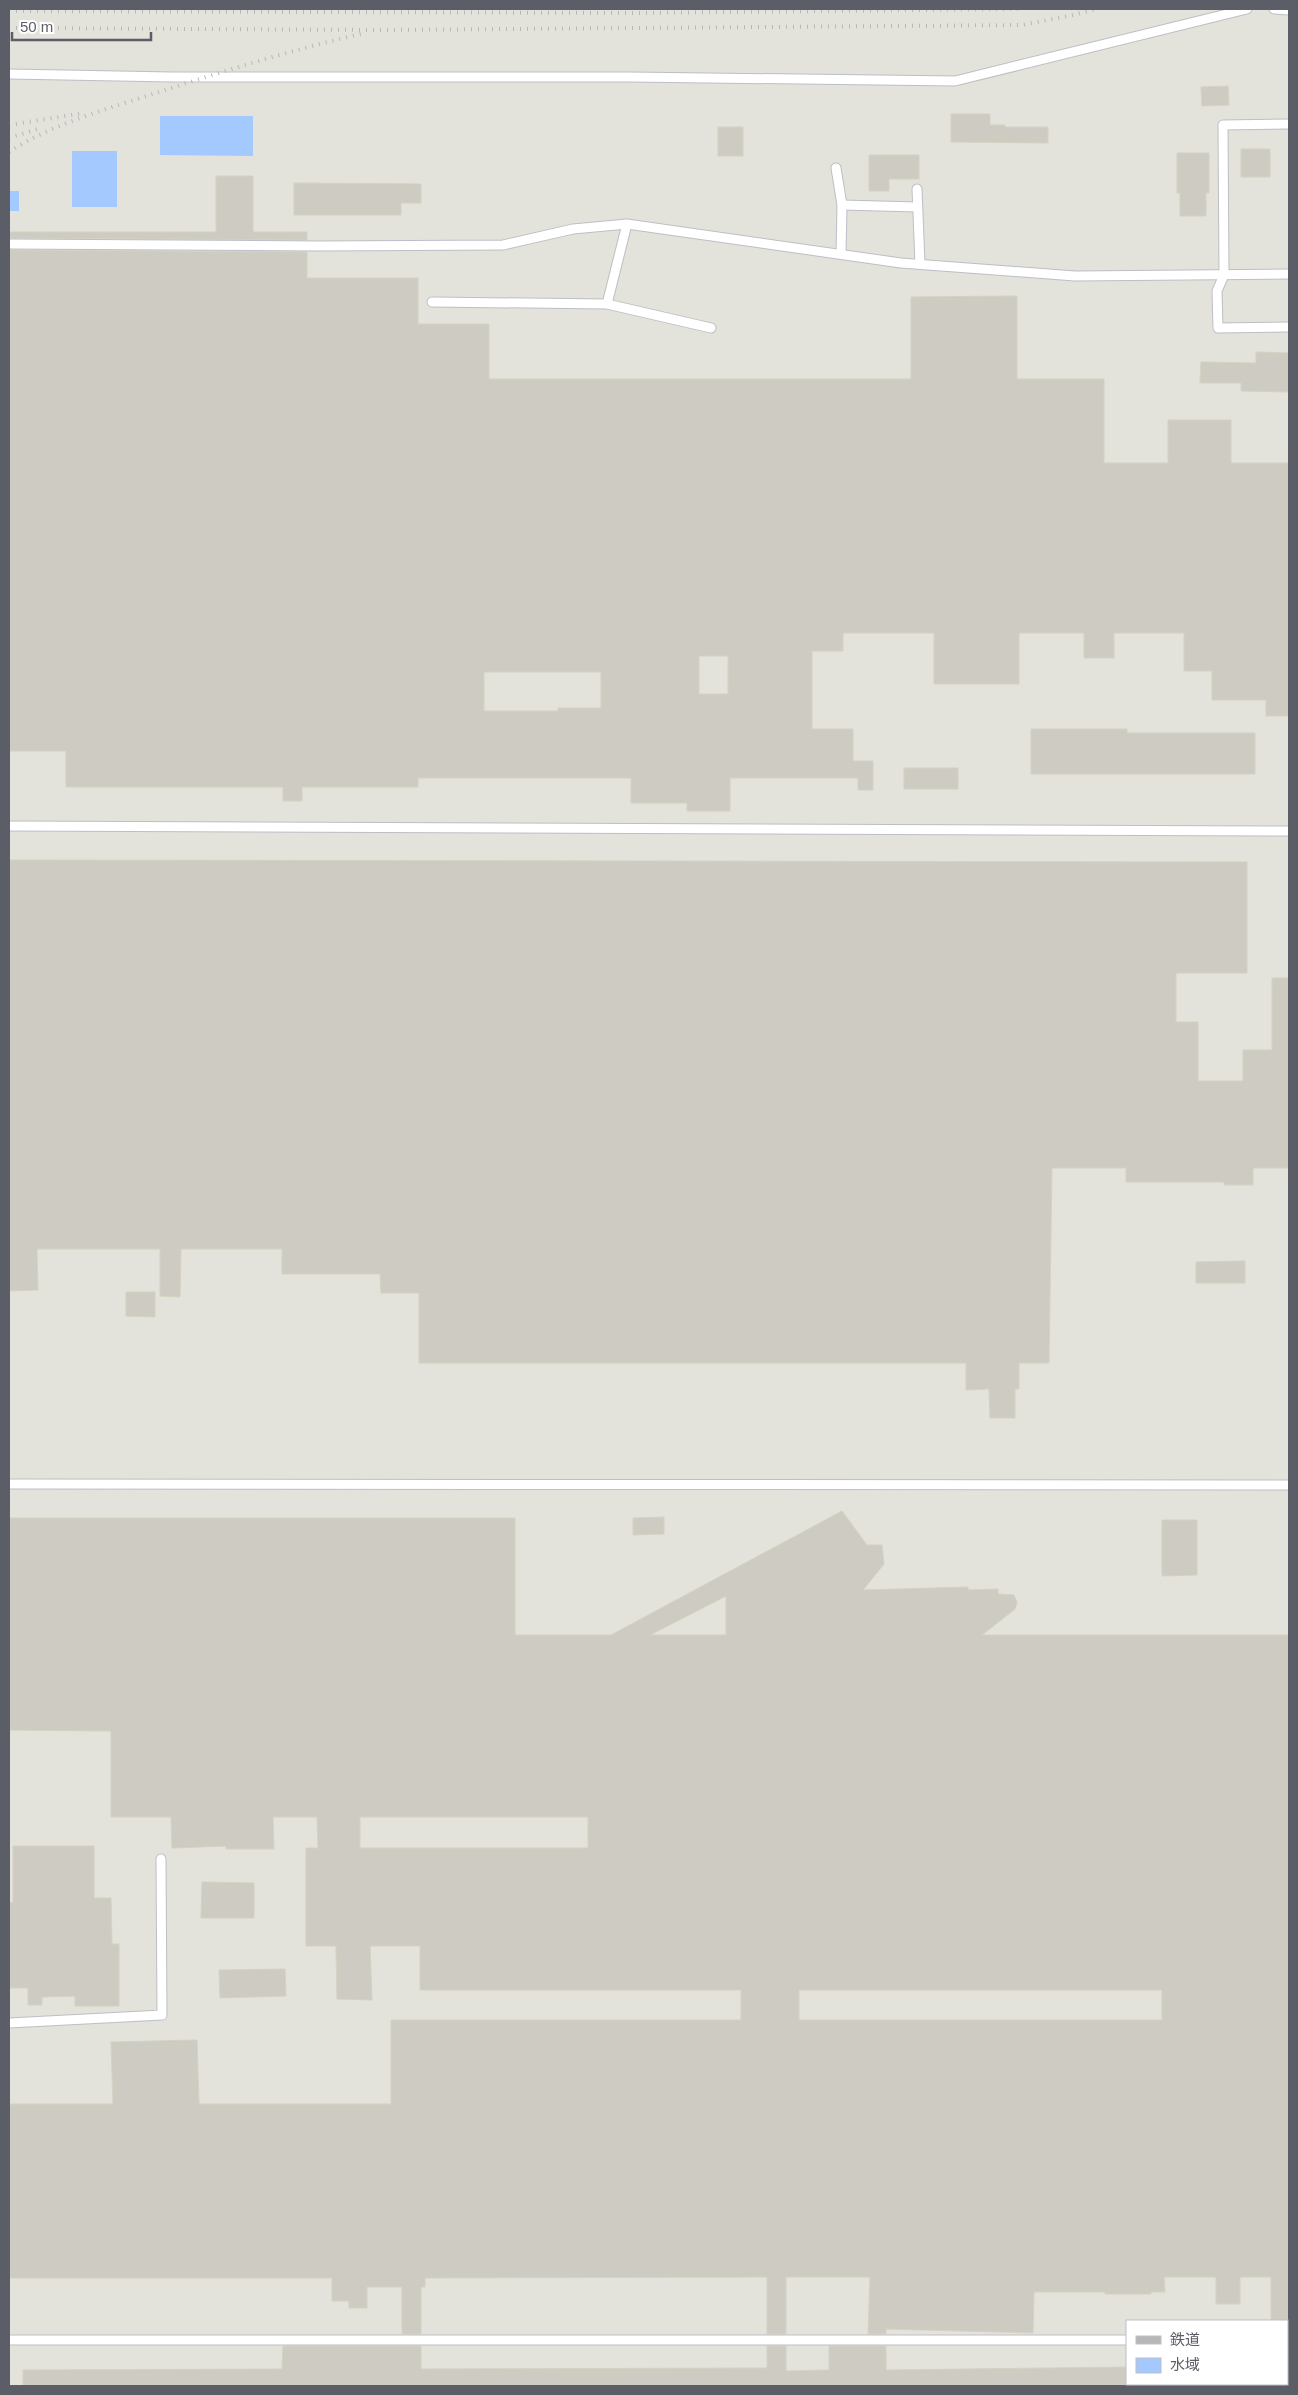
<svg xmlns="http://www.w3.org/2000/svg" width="1298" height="2395" font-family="Arial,'Noto Sans JP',sans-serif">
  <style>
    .industrial { fill: #e3e2db; fill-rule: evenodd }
    .water { fill: #a4c9ff }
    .building { fill: #cdcbc2; stroke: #d5d2c1; fill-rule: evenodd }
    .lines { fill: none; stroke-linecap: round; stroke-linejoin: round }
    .service-casing { stroke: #bdbfc6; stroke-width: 11 }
    .service { stroke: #fff; stroke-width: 9 }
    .rail { stroke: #b7b7b9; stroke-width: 4; stroke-dasharray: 1 6; stroke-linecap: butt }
  </style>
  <rect width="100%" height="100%" fill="#f0efe3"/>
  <!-- industrial -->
  <path class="industrial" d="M9,9h1280v2377h-1280zM1127,2321h160v63h-160z"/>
  <!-- water -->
  <g class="water">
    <path d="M160,116h93v40l-93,-1z"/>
    <rect x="72" y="151" width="45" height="56"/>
    <rect x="9" y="191" width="10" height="20"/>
  </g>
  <!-- building -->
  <g class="building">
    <path d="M1228,86l1,19 -27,1 -1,-19z"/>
    <path d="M951,114h39v11h15v2h43v16l-97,-1z"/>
    <rect x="718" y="127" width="25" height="29"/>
    <rect x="1241" y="149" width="29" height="28"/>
    <path d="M1177,153h32v40h-3v23h-26v-23h-3z"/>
    <path d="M869,155h50v24h-30v12h-20z"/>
    <path d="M216,176h37v56h54v8l-298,-2v-6h207z"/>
    <path d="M294,183l127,1v19h-20v12h-107z"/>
    <path d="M9,250l298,2v26h111v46h71v55h422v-82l106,-1v83h87v84h64v-43h63v43h58v253h-23v-16h-54v-29h-28v-38h-70v25h-30v-25h-65v51h-85v-51h-91v18h-31v78h41v32h20v29h-15v-12h-128v33h-43v-8h-56v-25h-213v9h-116v14h-19v-14h-217v-36h-57zM699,656h29v38h-29zM484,672h117v36h-43v3h-74z"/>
    <path d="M1256,352l33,1v39l-48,-1v-8h-41l1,-21 55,1z"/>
    <path d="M1031,729h96v4h128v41h-224z"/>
    <rect x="904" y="768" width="54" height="21"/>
    <path d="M9,860l1238,2v111h-71v49h22v59h45v-31h29v-72h17v190h-36v17h-29v-3h-98v-14h-74l-3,195h-30v26h-4v29h-25l-1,-29 -23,1v-27h-547v-70h-38l-1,-19h-98v-25h-101l-1,48 -20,-1v-47h-123l1,41 -29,1z"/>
    <path d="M1245,1261v22h-49v-21z"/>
    <path d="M126,1292h29v25l-29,-1z"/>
    <path d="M842,1511l25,34h15l2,19 -21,26 105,-3v3l30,-1v5l16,1 3,7 -2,7 -33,26h307v686h-18v-44h-31v27h-24v-27h-52l1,15h-14v2h-46v-2h-71l-1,41 -147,-4v5h-18l2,-57h-84v57h-19v-57l-342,1v9h-4v47h-19v-47h-35v21h-18v-7h-17v-23h-323v-174h104l-2,-62 86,-2 2,64h192v-84h350v-30h-321v-44h-50l2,54 -35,-1 -1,-53h-30v-98h12l-1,-31h-44l1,32h-48v-3l-54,2 -1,-31h-60v-86l-102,-1v-212h506v117h96zM726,1596v39h-76zM360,1817h228v31h-228zM799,1990h363v30h-363z"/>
    <path d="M664,1517v17l-31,1v-17z"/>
    <path d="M1162,1520h35v55l-35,1z"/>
    <path d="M13,1846h81v52h17l1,46h7v62h-44v-10l-33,1v8h-14v-17h-19v-85l4,-1z"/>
    <path d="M202,1882l52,1v35h-53z"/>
    <path d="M285,1969l1,27 -66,2 -1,-28z"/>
    <path d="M283,2346h138v23l346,-1v-22h19v25l43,-1v-24h57v24l241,-3v19h-1104v-16l259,-1z"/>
  </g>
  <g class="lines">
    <!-- service casing -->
    <g class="service-casing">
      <g id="service">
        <path d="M1274,9l15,1"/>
        <path d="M9,74l163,3h458l325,4 292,-72"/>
        <path d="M1289,124l-66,1 1,150 -7,16 1,37 71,-1"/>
        <path d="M836,168l6,37 -1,49"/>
        <path d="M917,189l3,75"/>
        <path d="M842,205l75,2"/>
        <path d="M9,244l309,2 185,-1 70,-16 54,-5 274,39 174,13 214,-2"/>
        <path d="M432,302l175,2 104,24"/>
        <path d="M607,304l20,-80"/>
        <path d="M9,826l1280,5"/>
        <path d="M9,1484l1280,1"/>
        <path d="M9,2023l153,-8 -1,-156"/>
        <path d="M9,2340h1118"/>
        <path d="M1287,2340h2"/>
      </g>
    </g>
    <!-- service -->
    <use href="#service" class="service"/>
    <!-- rail -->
    <g class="rail">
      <path d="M9,11l619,2 392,-4"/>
      <path d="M9,28l371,2 642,-5 51,-10 23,-6"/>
      <path d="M9,125l75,-12"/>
      <path d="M9,138l29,-9"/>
      <path d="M9,152c40,-27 101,-44 147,-59 68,-22 135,-43 205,-59"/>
    </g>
  </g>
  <!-- border -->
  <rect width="1298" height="2395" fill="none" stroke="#5b5e66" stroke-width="20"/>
  <!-- legend -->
  <rect x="1126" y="2320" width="162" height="65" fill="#ffffff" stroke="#bdbfc2"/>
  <rect x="1136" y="2336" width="25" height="8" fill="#b7b7b9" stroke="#bdbfc2"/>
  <text x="1170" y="2345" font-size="15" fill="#5b5e66">鉄道</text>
  <rect x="1136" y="2358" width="25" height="15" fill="#a4c9ff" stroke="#bdbfc2"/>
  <text x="1170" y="2370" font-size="15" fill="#5b5e66">水域</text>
  <!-- scale -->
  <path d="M12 32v8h139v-8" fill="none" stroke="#5b5e66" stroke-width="2.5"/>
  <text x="20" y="32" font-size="15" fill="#5b5e66" stroke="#ffffff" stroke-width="4" paint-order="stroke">50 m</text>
</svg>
